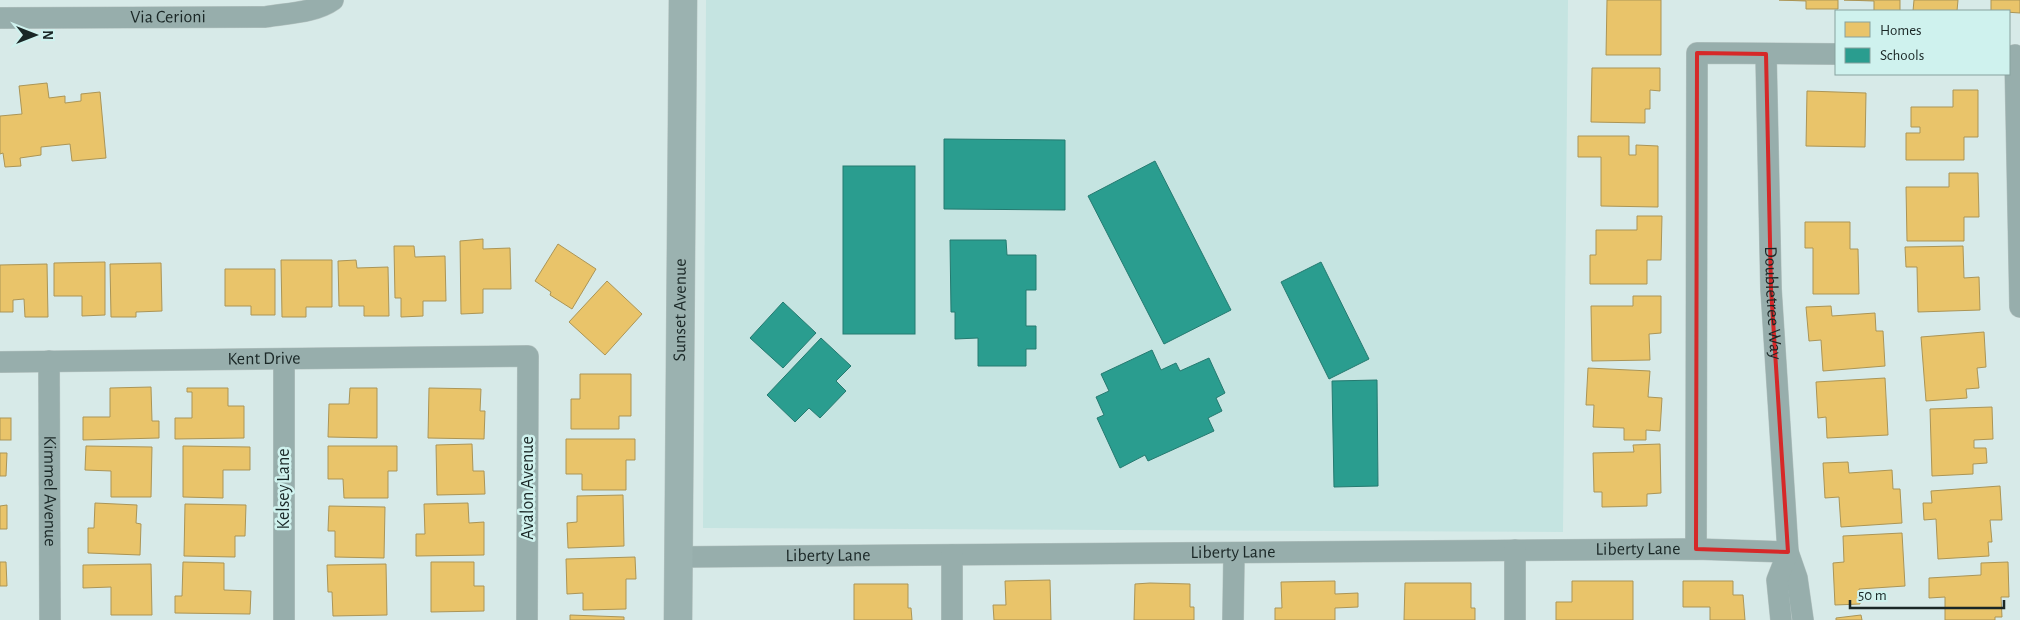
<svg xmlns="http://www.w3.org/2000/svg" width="2020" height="620" font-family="'Alegreya Sans',sans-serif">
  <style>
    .built { fill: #c5e4e1 }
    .homes { fill: #e9c46a; stroke: #ab9556 }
    .schools { fill: #2a9d8f; stroke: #257a70 }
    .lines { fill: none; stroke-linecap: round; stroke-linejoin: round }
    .minor-casing { stroke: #b7c5c3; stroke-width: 22 }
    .major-casing { stroke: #b7c5c3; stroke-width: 29 }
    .minor { stroke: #97aeac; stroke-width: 21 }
    .major { stroke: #9bb2b0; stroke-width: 28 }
    .marked { fill: none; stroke: #d62828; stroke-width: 4; stroke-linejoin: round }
    .labels { text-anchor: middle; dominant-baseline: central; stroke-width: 5; stroke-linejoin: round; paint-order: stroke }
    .street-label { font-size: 18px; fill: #1a2726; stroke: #cff2ee }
  </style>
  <rect width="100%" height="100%" fill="#d7eae8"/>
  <!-- built -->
  <path class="built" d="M706,0h862l-5,532 -860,-4z"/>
  <!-- homes -->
  <g class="homes">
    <path d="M1607,0h54v55h-55z"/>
    <path d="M1779,0h59v9h-32v-8z"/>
    <path d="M1844,0h56v11h-26v-10z"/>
    <path d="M1914,0h44l-1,11h-44z"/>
    <path d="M1991,0h29v13l-29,-2z"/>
    <path d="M1592,68h68v23l-10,-1v19h-5v14l-54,-1z"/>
    <path d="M47,83l2,15 16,-2v7l16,-2v-7l19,-2 6,66 -34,3 -2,-17 -29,3v8l-21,3 1,8 -16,1 -2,-14 -3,1v-38l22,-2 -3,-28z"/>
    <path d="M1953,90h25v47h-14v23h-58v-27h14v-6h-9v-20h42z"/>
    <path d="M1807,91l59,2 -1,54 -59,-1z"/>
    <path d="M1578,136h51v19h7v-10l22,1v61l-57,-1v-49h-23z"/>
    <path d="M1949,173h29l1,44h-15v24h-57l-1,-54h43z"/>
    <path d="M1637,216h25l-1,44h-14v24h-57v-29h6v-25h41z"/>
    <path d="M1805,222h45v27h8l1,45h-46v-46h-8z"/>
    <path d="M483,239v10l27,-1 1,41h-28v24l-22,1 -1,-73z"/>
    <path d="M558,244l38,25 -24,40 -22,-14 1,-3 -16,-11z"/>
    <path d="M394,246h20l1,11 30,-1 1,45h-23v15l-22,1v-19h-6z"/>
    <path d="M1963,246l1,32 15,-1 1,33 -62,2 -1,-45h-11l-1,-20z"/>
    <path d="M281,260h51v47h-26v10h-24z"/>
    <path d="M356,260l1,8 31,-1 1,49h-25v-10h-25l-1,-45z"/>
    <path d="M105,262v53l-23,1v-20h-28v-33z"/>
    <path d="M161,263l1,48 -26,1v5h-25l-1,-53z"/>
    <path d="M47,264l1,53h-23l-1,-18 -11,1v12h-13v-47z"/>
    <path d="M225,269h50v46h-24v-9h-26z"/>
    <path d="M607,281l35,33 -37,41 -36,-33z"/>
    <path d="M1633,296h28v37l-12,1 1,26 -58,1 -1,-55h42z"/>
    <path d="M1831,306l1,10 43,-3 1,18h7l2,35 -62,5 -2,-31 -12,1 -3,-34z"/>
    <path d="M1984,332l2,35 -9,1 2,20 -13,1 1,9 -41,3 -5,-64z"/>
    <path d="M1588,368l62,3 -2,26 14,1 -2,33 -14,-1v10h-22v-12l-31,-1 1,-22h-8z"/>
    <path d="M580,374h51v42h-12v13h-48v-30h9z"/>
    <path d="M1885,378l3,57 -61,3 -1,-21 -8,1 -2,-36z"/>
    <path d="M151,387l1,34h7v17l-76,2v-23h27v-29z"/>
    <path d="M187,388h41v18h16v32l-69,1v-21h17v-26h-5z"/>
    <path d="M350,388h27v50l-49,-1 1,-33h20z"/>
    <path d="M429,388l52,1 -1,22h5l-1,28 -56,-1z"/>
    <path d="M1992,407l1,32 -19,1v8h12l1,15 -14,1v10l-41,2 -2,-67z"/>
    <rect x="0" y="418" width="11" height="22"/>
    <path d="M566,439h69v21h-9v30h-44v-16h-16z"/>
    <path d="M472,444l1,27h11l1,23 -48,1 -1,-50z"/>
    <path d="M1660,444l1,49 -14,1v12l-45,1v-15h-8l-1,-39 41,-1 -1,-7z"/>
    <path d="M86,446l66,1 -1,50h-40v-26l-26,-1z"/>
    <path d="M183,446l67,1v23h-27v28l-40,-1z"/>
    <path d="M328,446h69v25h-9v27h-44l-1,-19h-15z"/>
    <path d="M0,453h7l-1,23h-6z"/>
    <path d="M1848,462l1,11 43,-3 1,19h7l2,34 -61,4 -2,-30 -14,1 -2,-35z"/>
    <path d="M2000,486l2,34h-12l2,22h-4l1,14 -51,3 -2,-40 -12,1 -1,-17h9l-1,-12z"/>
    <path d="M623,495l1,51 -56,2 -1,-25 10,-1v-26z"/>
    <path d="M95,503l42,2 -1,18 5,1 -1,31 -52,-2v-25h6z"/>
    <path d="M468,503l1,20 15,-1v33l-68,1v-22h9l-1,-30z"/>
    <path d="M185,504l61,1 -1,31h-10v21l-51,-1z"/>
    <path d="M7,505v24h-7v-23z"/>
    <path d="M329,506l56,1 -1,51 -49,-1v-26h-7z"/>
    <path d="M1902,533l3,53 -46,3 1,15 -25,1 -2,-42 11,-1 -1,-26z"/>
    <path d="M635,557l1,22h-10v30l-43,1v-17l-16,1 -1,-35z"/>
    <path d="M0,562h6l1,24h-7z"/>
    <path d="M183,562l41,1v27l27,1 -1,23 -75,-1v-17h7z"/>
    <path d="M431,562h43v24h10v25l-53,1z"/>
    <path d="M2008,562l1,35h-8l1,20h-7v3h-50v-23l-16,1v-20l52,-3v-12z"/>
    <path d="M151,564l1,51h-41v-28l-28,1v-23z"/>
    <path d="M386,564l1,51 -54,1 -1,-24h-4l-1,-27z"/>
    <path d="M1050,580l1,40h-57l-1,-15h13l-1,-24z"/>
    <path d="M1335,581v13l23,-1v14l-23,1v12h-60v-12h7l-1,-26z"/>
    <path d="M1572,581h61v39h-77v-18h16z"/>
    <path d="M1683,581h50v14h10l2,25h-35v-13h-27z"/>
    <path d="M1150,583l40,1v23h4v13h-60l1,-36z"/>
    <path d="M1405,583h66v25h4v12h-71z"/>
    <path d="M854,584h54v24h3l1,12h-58z"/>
    <path d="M570,615l54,2v3h-54z"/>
    <path d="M1861,615l1,5h-26v-2z"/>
  </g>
  <!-- schools -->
  <g class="schools">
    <path d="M944,139l121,1v70l-121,-1z"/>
    <path d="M1155,161l76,149 -67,34 -76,-148z"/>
    <rect x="843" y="166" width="72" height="168"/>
    <path d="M950,240h56l1,15h29v35h-10v36h10v23h-10v17h-48v-28l-23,1v-27h-4z"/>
    <path d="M1321,262l48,97 -40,20 -48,-97z"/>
    <path d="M783,302l33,31 -33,35 -33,-30z"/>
    <path d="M821,338l30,28 -15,15 10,10 -26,27 -11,-10 -14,14 -28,-27z"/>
    <path d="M1152,350l9,20 15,-7 4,8 29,-13 16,35 -9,5 6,13 -14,7 6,13 -66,30 -3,-6 -25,13 -23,-50 7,-3 -8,-18 13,-6 -8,-17z"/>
    <path d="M1377,380l1,106 -44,1 -2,-106z"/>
  </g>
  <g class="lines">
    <!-- minor casing -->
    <g class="minor-casing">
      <g id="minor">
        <path id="s1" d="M0,18l265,-1c22,-4 50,-4 68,-17"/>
        <path id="s2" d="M1766,54l5,235 17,263 9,26 6,42"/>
        <path d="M2015,55l5,252"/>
        <path d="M284,359v261"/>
        <path id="s3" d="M49,361l1,259"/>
        <path id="s4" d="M0,362l528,-6 -1,264"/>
        <path d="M1696,549l1,-496 139,1"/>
        <path id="s5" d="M678,557l1018,-8 92,3"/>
        <path d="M952,620v-65"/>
        <path d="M1233,620l1,-67"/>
        <path d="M1515,620v-70"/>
        <path d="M1781,620l-4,-40 11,-28"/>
      </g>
    </g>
    <!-- major casing -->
    <g class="major-casing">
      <g id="major">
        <path id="s6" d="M678,620l5,-620"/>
      </g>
    </g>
    <!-- minor -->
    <use href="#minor" class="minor"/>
    <!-- major -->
    <use href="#major" class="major"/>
  </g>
  <!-- marked area -->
  <path class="marked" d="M1697,53l69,1 5,235 17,263 -92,-3z"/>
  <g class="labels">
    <!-- street labels -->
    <g class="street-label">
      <text stroke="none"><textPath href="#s1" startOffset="168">Via Cerioni</textPath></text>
      <text stroke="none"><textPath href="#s2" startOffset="249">Doubletree Way</textPath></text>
      <text stroke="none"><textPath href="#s6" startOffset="310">Sunset Avenue</textPath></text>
      <text stroke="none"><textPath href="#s4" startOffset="264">Kent Drive</textPath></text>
      <text transform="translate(528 488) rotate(-90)">Avalon Avenue</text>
      <text transform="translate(284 489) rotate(-90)">Kelsey Lane</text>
      <text stroke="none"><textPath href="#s3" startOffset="130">Kimmel Avenue</textPath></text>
      <text stroke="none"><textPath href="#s5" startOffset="960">Liberty Lane</textPath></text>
      <text stroke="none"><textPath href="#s5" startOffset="555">Liberty Lane</textPath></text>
      <text stroke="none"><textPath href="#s5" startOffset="150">Liberty Lane</textPath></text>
    </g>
  </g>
  <!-- legend -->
  <rect x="1835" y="10" width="175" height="65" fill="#cff2ee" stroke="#87a19e"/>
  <rect x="1845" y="22" width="25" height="15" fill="#e9c46a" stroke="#87a19e"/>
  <text x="1880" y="35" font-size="15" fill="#1a2726">Homes</text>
  <rect x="1845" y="48" width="25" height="15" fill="#2a9d8f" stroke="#87a19e"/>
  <text x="1880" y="60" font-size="15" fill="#1a2726">Schools</text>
  <!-- north arrow -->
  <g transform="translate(35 35) rotate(90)" stroke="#cff2ee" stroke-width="4" paint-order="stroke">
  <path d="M0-4L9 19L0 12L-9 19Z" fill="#1a2726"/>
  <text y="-8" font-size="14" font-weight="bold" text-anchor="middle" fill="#1a2726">N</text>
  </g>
  <!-- scale -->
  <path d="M1850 600v8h154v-8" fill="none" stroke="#1a2726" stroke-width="2.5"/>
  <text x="1858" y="600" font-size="15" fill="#1a2726" stroke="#cff2ee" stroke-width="4" paint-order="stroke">50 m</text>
</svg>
